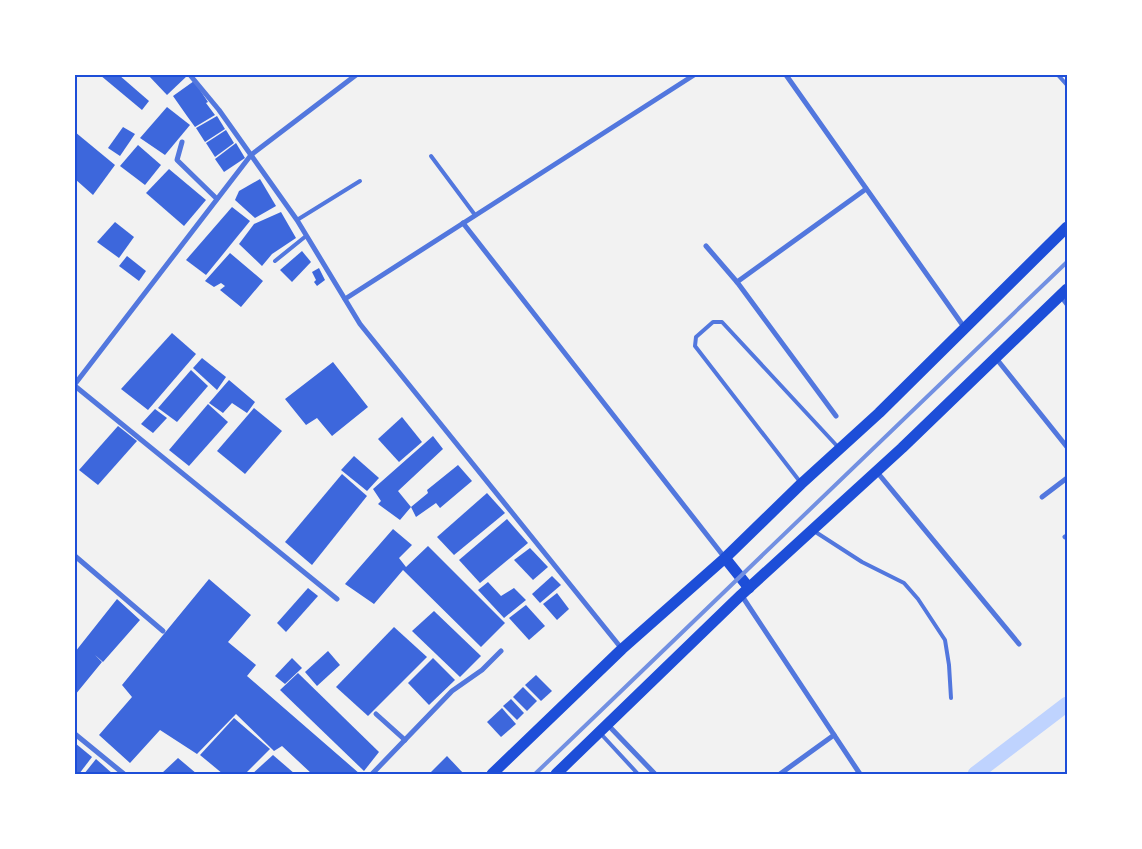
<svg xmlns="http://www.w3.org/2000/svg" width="1142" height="849" font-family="'Work Sans',sans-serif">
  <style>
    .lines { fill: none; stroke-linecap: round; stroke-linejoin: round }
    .canal { stroke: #bfd3fe; stroke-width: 15 }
    .building { fill: #3d67dc }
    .service { stroke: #5277de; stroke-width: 4 }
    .minor { stroke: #5277de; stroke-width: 5 }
    .primary { stroke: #1d4ed8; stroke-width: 11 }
    .rail { stroke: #7290e2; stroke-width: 4 }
    .neatline { fill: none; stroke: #1d4ed8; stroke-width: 2 }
  </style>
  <rect width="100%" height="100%" fill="#f2f2f2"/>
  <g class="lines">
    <!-- canal -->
    <path class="canal" d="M975,774l92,-70"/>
  </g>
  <!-- building -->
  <g class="building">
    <path d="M100,75h19l30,26 -7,9z"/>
    <path d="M148,75h40l-21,20z"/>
    <path d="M194,81l14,21 -2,1 9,12 -20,12 -8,-11 10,-7 -10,7 -14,-20z"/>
    <path d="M167,107l23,18 -25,30 -25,-17z"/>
    <path d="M217,116l8,13 -20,13 -9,-14z"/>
    <path d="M123,127l12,7 -15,22 -12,-8z"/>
    <path d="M226,130l8,13 -19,14 -9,-14z"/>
    <path d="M75,132l40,33 -22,30 -18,-16z"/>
    <path d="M236,143l9,15 -21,14 -9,-13z"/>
    <path d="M138,145l23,20 -16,20 -25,-19z"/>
    <path d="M169,169l37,31 -22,26 -38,-33z"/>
    <path d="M260,179l16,27 -21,12 -20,-18 4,-9z"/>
    <path d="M232,207l18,14 -44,54 -20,-15z"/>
    <path d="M281,212l15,26 -24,16 -10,12 -23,-22 15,-20z"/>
    <path d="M115,222l19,15 -15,21 -22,-16z"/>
    <path d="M302,251l9,11 -19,20 -12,-12z"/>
    <path d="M230,253l33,28 -22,26 -21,-17 5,-4 -4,-3 -7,4 -9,-6z"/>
    <path d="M127,256l19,15 -7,10 -20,-15z"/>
    <path d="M319,268l6,12 -8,6 -3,-4 2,-2 -4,-8z"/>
    <path d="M172,333l24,21 -48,56 -27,-21z"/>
    <path d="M202,358l24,19 -9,13 -24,-22z"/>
    <path d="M333,362l35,45 -36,29 -15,-18 -11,7 -21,-26z"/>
    <path d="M191,370l17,16 -31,36 -19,-14z"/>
    <path d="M229,380l26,22 -8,11 -15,-10 -9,10 -14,-10z"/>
    <path d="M208,404l20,18 -39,44 -20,-16z"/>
    <path d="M254,408l28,23 -37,43 -28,-23z"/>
    <path d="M155,409l12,9 -14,15 -12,-9z"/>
    <path d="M402,417l20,25 -23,20 -21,-23z"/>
    <path d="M118,426l19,15 -39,44 -19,-15z"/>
    <path d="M433,436l10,13 -45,42 13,16 -11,13 -22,-16 3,-3 -8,-12z"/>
    <path d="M354,456l25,22 -12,13 -26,-21z"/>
    <path d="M458,465l14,16 -32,27 -4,-5 -20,14 -5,-10 17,-14 -1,-3z"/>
    <path d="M342,474l25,22 -55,69 -27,-23z"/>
    <path d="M487,493l18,20 -51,42 -17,-18z"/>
    <path d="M507,519l21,24 -48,40 -21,-23z"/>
    <path d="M393,529l19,16 -13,13 7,9 22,-21 77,77 -24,24 -78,-77 -29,34 -29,-20z"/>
    <path d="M530,548l18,19 -15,13 -19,-20z"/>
    <path d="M552,576l9,9 -21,18 -8,-9z"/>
    <path d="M209,579l42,36 -23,27 28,23 -9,11 113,98h-48l-30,-28 -8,5 -38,-37 -39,40 -37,-24 -30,33 -31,-28 33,-38 -10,-12z"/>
    <path d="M488,582l13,14 13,-8 12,12 -22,18 -26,-28z"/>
    <path d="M308,588l10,8 -32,36 -9,-9z"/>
    <path d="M557,593l12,16 -12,11 -14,-16z"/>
    <path d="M117,599l23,21 -37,42 -8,-7 7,7 -27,33v-43z"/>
    <path d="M526,605l19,21 -16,14 -20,-22z"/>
    <path d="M434,611l47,45 -21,21 -48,-46z"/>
    <path d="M394,627l33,30 -59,59 -32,-29z"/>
    <path d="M328,651l12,14 -23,21 -12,-14z"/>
    <path d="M292,658l10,10 -17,16 -10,-8z"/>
    <path d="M433,658l22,22 -26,25 -21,-22z"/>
    <path d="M298,673l81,79 -15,19 -84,-81z"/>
    <path d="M536,675l16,16 -11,10 -16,-16z"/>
    <path d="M523,687l14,14 -10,10 -14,-14z"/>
    <path d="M511,699l13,14 -7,7 -14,-14z"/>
    <path d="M502,708l14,16 -15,13 -14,-15z"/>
    <path d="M234,718l36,31 -25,25h-22l-23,-19z"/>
    <path d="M75,743l17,14 -13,17h-4z"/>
    <path d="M273,755l22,19h-43z"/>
    <path d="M447,756l17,18h-35z"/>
    <path d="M178,758l19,16h-36z"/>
    <path d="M96,759l17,15h-29z"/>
  </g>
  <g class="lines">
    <!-- service -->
    <g class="service">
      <path d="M1058,75l9,10"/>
      <path d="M431,156l44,59"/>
      <path d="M297,220l63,-39"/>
      <path d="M275,261l31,-25"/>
      <path d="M1061,297l6,8"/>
      <path d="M801,483l-106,-137 1,-9 17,-15h9l116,125"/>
      <path d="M814,531l48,31 42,21 14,16 27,41 4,25 2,33"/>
      <path d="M601,734l37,40"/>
    </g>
    <!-- minor -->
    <g class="minor">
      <path d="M190,75l29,35 78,110 63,104 262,325"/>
      <path d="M786,75l178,252"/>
      <path d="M182,142l-5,18 40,39"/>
      <path d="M463,223l262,335"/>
      <path d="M706,246l31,36 99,134"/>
      <path d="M737,282l129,-93"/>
      <path d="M345,299l349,-224"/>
      <path d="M995,357l72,90"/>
      <path d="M75,384l176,-229 105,-80"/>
      <path d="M75,386l262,213"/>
      <path d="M877,472l142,172"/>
      <path d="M1042,497l25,-19"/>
      <path d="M1065,537l2,-1"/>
      <path d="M75,556l88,75"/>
      <path d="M742,596l118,178"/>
      <path d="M376,714l29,26"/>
      <path d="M608,725l47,49"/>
      <path d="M75,734l49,40"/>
      <path d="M372,774l80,-83 30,-21 19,-19"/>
      <path d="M780,774l54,-39"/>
    </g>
    <!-- primary -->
    <g class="primary">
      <path d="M725,558l24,30"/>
      <path d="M492,774l130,-125 103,-91 76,-74 78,-71 188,-186"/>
      <path d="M556,774l185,-179 161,-147 165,-159"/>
    </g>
    <!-- rail -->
    <path class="rail" d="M535,774l532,-512"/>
  </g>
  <!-- border -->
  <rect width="1142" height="849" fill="none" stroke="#ffffff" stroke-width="152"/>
  <rect x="76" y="76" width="990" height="697" class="neatline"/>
</svg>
